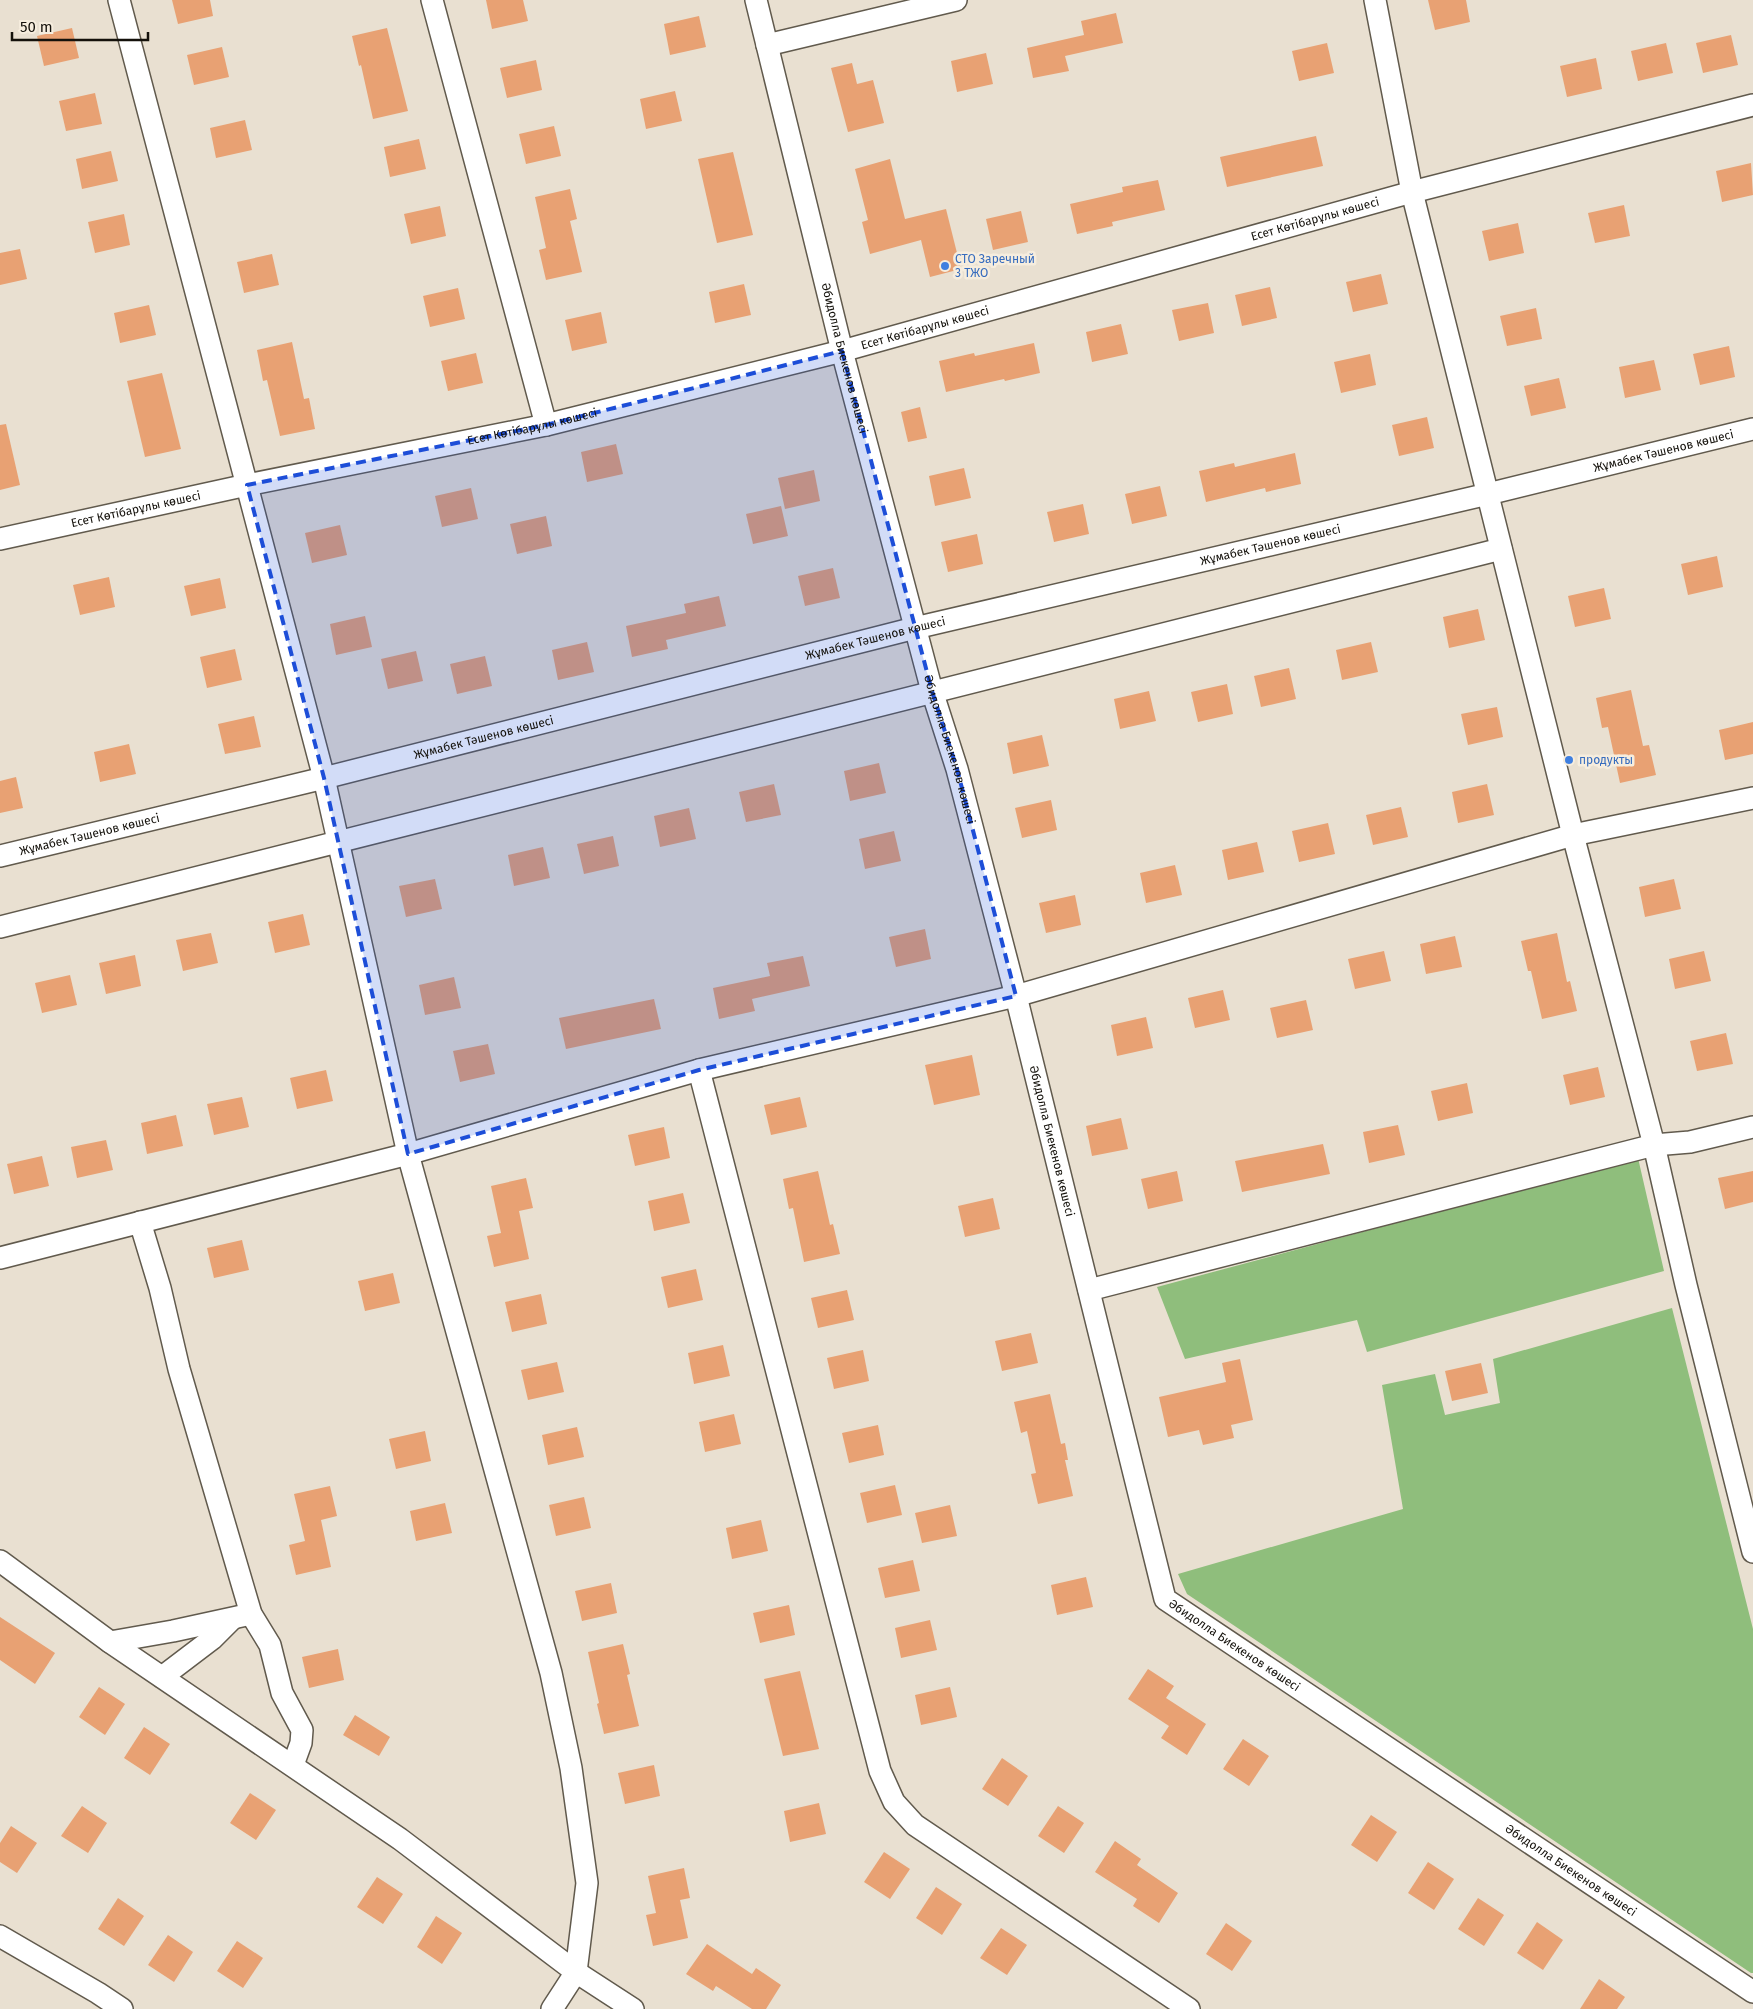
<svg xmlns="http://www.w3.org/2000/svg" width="1753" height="2009" font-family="'Fira Sans',sans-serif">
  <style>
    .forest { fill: #8fbe7c }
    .building { fill: #e8a173 }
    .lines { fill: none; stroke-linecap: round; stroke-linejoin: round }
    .minor-casing { stroke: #615a4d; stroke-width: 24 }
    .minor { stroke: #fff; stroke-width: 21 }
    .marked { fill: #1d4ed8; fill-opacity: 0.2; stroke: #1d4ed8; stroke-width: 4; stroke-dasharray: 10 6; stroke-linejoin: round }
    .shop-dot { fill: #3f7fe0; stroke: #f6edde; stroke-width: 2 }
    .labels { text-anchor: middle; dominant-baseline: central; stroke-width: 5; stroke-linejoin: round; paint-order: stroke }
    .street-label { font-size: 12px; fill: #14110b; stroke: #f6edde }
    .shop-label { font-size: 12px; fill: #366cbe; stroke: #f6edde; text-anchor: start }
  </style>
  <rect width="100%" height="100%" fill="#e9e0d1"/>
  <!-- forest -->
  <g class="forest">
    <path d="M1638,1158l26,113 -297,81 -10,-32 -172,39 -28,-72z"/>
    <path d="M1672,1308l81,321v344h-2l-564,-379 -9,-20 225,-65 -21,-124 53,-11 10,41 55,-12 -7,-44z"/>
  </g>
  <!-- building -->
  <g class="building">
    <path d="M172,0h38l3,16 -35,8z"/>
    <path d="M486,0h37l5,21 -36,8z"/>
    <path d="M1428,0h38l4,22 -35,8z"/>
    <path d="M1116,13l7,30 -58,13 4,15 -36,7 -6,-30 57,-13 -3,-14z"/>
    <path d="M699,16l7,31 -36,8 -6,-31z"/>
    <path d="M72,28l7,30 -35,8 -7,-30z"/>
    <path d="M387,28l21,83 -35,8 -12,-54 -2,1 -7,-30z"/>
    <path d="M1731,35l7,30 -35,8 -7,-30z"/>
    <path d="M1327,43l7,30 -35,8 -7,-30z"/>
    <path d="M1666,43l7,30 -35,8 -7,-30z"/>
    <path d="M222,47l7,30 -35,8 -7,-30z"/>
    <path d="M986,53l7,31 -36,8 -6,-31z"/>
    <path d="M1596,58l6,31 -35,8 -7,-31z"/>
    <path d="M536,60l6,30 -35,8 -7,-30z"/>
    <path d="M852,63l5,21 16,-4 11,43 -36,9 -17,-64z"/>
    <path d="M675,91l7,30 -36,8 -6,-30z"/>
    <path d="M95,93l7,31 -36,7 -7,-30z"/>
    <path d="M245,120l7,30 -36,8 -6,-30z"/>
    <path d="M554,126l7,30 -35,8 -7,-30z"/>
    <path d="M1316,136l7,30 -96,21 -7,-30z"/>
    <path d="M419,139l7,30 -36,8 -6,-30z"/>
    <path d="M111,151l7,30 -36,8 -6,-30z"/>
    <path d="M733,152l20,83 -36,8 -19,-84z"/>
    <path d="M890,159l15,60 41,-10 15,60 -31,8 -9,-37 -51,14 -8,-32 6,-2 -13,-51z"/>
    <path d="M1751,163l2,32 -31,7 -6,-31z"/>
    <path d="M1158,180l7,30 -53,12 1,4 -36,8 -7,-30 53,-12 -1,-5z"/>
    <path d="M570,189l7,30 -7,2 12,51 -36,8 -7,-30 7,-2 -11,-51z"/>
    <path d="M1624,205l6,31 -35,7 -7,-30z"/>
    <path d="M440,206l6,30 -35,8 -7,-30z"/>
    <path d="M1021,211l7,31 -35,8 -7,-31z"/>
    <path d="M124,214l6,31 -35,8 -7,-31z"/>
    <path d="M1518,223l6,30 -35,8 -7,-30z"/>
    <path d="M20,249l7,30 -27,6v-32z"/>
    <path d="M272,254l7,31 -35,8 -7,-31z"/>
    <path d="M1381,274l7,30 -35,8 -7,-30z"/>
    <path d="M744,284l7,31 -36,8 -6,-31z"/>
    <path d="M1270,287l7,31 -35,8 -7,-31z"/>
    <path d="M458,288l7,31 -35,8 -7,-31z"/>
    <path d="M1208,303l6,30 -35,8 -7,-31z"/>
    <path d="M149,305l7,30 -36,8 -6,-30z"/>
    <path d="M1536,308l6,31 -35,7 -7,-30z"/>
    <path d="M601,312l6,31 -35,8 -7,-31z"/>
    <path d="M1121,324l7,30 -36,8 -6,-30z"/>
    <path d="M292,342l12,57 5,-1 6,31 -35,7 -13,-56 -4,1 -6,-31z"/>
    <path d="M1034,343l6,30 -35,8 -1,-2 -58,13 -7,-31 35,-8 1,3z"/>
    <path d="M1729,346l6,31 -35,8 -7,-31z"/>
    <path d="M476,353l7,30 -35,8 -7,-30z"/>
    <path d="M1370,354l6,31 -35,8 -7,-31z"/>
    <path d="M1654,360l7,30 -36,8 -6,-31z"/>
    <path d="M162,373l19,76 -36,8 -18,-76z"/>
    <path d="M1559,378l7,30 -35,8 -7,-30z"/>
    <path d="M920,407l7,31 -19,4 -7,-30z"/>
    <path d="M1427,417l7,31 -35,8 -7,-31z"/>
    <path d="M6,424l14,61 -20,5v-65z"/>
    <path d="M616,444l7,30 -36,8 -6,-30z"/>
    <path d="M1295,453l6,31 -35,8 -1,-4 -59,14 -7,-31 35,-8 1,4z"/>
    <path d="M964,468l7,30 -36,8 -6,-30z"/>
    <path d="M814,470l6,31 -35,8 -7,-31z"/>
    <path d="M1160,486l7,30 -35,8 -7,-30z"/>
    <path d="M471,488l7,31 -36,8 -7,-31z"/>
    <path d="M1083,504l6,30 -35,8 -7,-30z"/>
    <path d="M781,506l7,30 -35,8 -7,-30z"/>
    <path d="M546,516l6,30 -35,8 -7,-30z"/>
    <path d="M340,525l7,30 -35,8 -7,-30z"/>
    <path d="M977,534l6,30 -35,8 -7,-30z"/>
    <path d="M1717,556l6,31 -35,8 -7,-31z"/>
    <path d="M833,568l7,30 -35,8 -7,-30z"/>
    <path d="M109,577l6,30 -35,8 -7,-30z"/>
    <path d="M220,578l6,30 -35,8 -7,-30z"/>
    <path d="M1604,588l7,31 -36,8 -7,-31z"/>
    <path d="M719,596l7,30 -60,14 2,9 -36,8 -6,-31 60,-13 -2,-9z"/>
    <path d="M1478,609l7,31 -36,8 -6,-31z"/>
    <path d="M365,616l7,31 -36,8 -6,-31z"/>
    <path d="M587,642l7,30 -36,8 -6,-30z"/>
    <path d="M1371,642l7,30 -36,8 -6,-30z"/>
    <path d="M235,649l7,31 -35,8 -7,-31z"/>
    <path d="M416,651l7,30 -35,8 -7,-30z"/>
    <path d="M485,656l7,30 -35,8 -7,-30z"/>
    <path d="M1289,668l7,31 -35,8 -7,-31z"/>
    <path d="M1227,684l6,30 -35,8 -7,-30z"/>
    <path d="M1631,690l12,56 6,-1 7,30 -36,8 -12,-56 -6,1 -6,-30z"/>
    <path d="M1149,691l7,30 -36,8 -6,-30z"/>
    <path d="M1497,707l6,30 -35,8 -7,-31z"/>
    <path d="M254,716l7,31 -36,7 -7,-30z"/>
    <path d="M1753,722v32l-28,6 -6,-30z"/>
    <path d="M1042,735l7,31 -36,8 -6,-31z"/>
    <path d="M129,744l7,30 -36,8 -6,-30z"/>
    <path d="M879,763l7,30 -36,8 -6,-30z"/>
    <path d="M16,777l7,31 -23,5v-32z"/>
    <path d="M774,784l7,31 -35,7 -7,-30z"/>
    <path d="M1487,784l7,31 -36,8 -6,-31z"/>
    <path d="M1051,800l6,30 -35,8 -7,-30z"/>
    <path d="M1401,807l7,30 -35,8 -7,-30z"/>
    <path d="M689,808l7,31 -36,8 -6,-31z"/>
    <path d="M1328,823l7,31 -36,8 -7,-31z"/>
    <path d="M894,831l7,30 -36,8 -6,-30z"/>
    <path d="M613,836l6,30 -35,8 -7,-30z"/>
    <path d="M1257,842l7,30 -36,8 -6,-30z"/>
    <path d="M543,847l7,31 -36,8 -6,-31z"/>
    <path d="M1175,865l7,30 -36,8 -6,-30z"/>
    <path d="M435,879l7,30 -36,8 -7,-31z"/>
    <path d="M1674,879l7,30 -36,8 -6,-30z"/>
    <path d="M1075,895l6,30 -35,8 -7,-30z"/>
    <path d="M303,914l7,31 -35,8 -7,-31z"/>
    <path d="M925,929l6,30 -35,8 -7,-30z"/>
    <path d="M211,933l7,30 -35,8 -7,-31z"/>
    <path d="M1557,933l10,49 3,-1 7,30 -35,8 -11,-48h-3l-7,-30z"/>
    <path d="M1455,936l7,31 -36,7 -6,-30z"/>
    <path d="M1384,951l7,30 -36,8 -7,-30z"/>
    <path d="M1704,951l7,30 -36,8 -6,-30z"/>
    <path d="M135,955l6,31 -35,8 -7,-31z"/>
    <path d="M803,956l7,30 -58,13 3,12 -36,8 -6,-31 57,-12 -3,-13z"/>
    <path d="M70,975l7,30 -35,8 -7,-30z"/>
    <path d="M454,977l7,31 -36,7 -6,-30z"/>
    <path d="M1223,990l7,30 -35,8 -7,-30z"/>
    <path d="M654,999l7,30 -95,20 -7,-31z"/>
    <path d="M1306,1000l7,30 -36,8 -7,-30z"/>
    <path d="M1146,1017l7,31 -36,8 -6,-31z"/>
    <path d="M1726,1033l7,31 -36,7 -7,-30z"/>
    <path d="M488,1044l7,30 -35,8 -7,-31z"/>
    <path d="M972,1055l8,40 -46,10 -9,-40z"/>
    <path d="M1598,1067l7,30 -35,8 -7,-30z"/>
    <path d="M326,1070l7,31 -36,8 -7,-31z"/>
    <path d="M1467,1083l6,30 -35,8 -7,-30z"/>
    <path d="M242,1097l7,30 -35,8 -7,-31z"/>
    <path d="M800,1097l7,30 -36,8 -7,-30z"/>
    <path d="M176,1115l7,31 -36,8 -6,-31z"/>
    <path d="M1121,1118l7,31 -36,7 -6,-30z"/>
    <path d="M1398,1125l7,30 -36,8 -6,-31z"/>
    <path d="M664,1127l6,31 -35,8 -7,-31z"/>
    <path d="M106,1140l7,30 -36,8 -6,-31z"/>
    <path d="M1323,1144l7,30 -88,18 -7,-31z"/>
    <path d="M42,1156l7,30 -35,8 -7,-30z"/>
    <path d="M818,1171l12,54 3,-1 7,30 -36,8 -11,-54 -4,1 -6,-30z"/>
    <path d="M1177,1171l6,30 -35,8 -7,-30z"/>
    <path d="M1753,1171v31l-28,7 -7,-31z"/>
    <path d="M526,1178l7,30 -14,3 10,48 -35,8 -7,-31 14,-3 -10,-47z"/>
    <path d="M683,1193l7,30 -36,8 -6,-30z"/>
    <path d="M993,1198l7,31 -35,8 -7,-31z"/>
    <path d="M242,1240l7,30 -35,8 -7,-30z"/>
    <path d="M696,1269l7,31 -35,8 -7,-31z"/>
    <path d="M393,1273l7,30 -35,8 -7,-30z"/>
    <path d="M847,1290l7,30 -36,8 -7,-30z"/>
    <path d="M541,1294l6,30 -35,8 -7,-30z"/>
    <path d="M1031,1333l7,30 -36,8 -7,-30z"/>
    <path d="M723,1345l7,31 -36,8 -6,-31z"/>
    <path d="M863,1350l6,31 -35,8 -7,-31z"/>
    <path d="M1240,1359l13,61 -22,5 3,13 -31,7 -4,-15 -31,7 -9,-40 67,-15 -4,-19z"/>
    <path d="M557,1362l7,30 -36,8 -7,-30z"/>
    <path d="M1481,1363l7,30 -36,8 -7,-30z"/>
    <path d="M1050,1394l11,50 4,-1 3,17h-3l8,36 -35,8 -7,-30 5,-1 -9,-42 -6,2 -7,-31z"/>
    <path d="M734,1414l7,30 -36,8 -6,-30z"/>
    <path d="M878,1425l6,30 -35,8 -7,-30z"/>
    <path d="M577,1427l7,30 -36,8 -6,-30z"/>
    <path d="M425,1431l6,30 -35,8 -7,-30z"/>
    <path d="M895,1485l7,30 -35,8 -7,-30z"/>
    <path d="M330,1486l7,30 -16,4 10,47 -35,8 -7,-30 16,-4 -11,-47z"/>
    <path d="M584,1497l7,31 -35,8 -7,-31z"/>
    <path d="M445,1503l7,30 -36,8 -6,-30z"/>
    <path d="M950,1505l7,31 -35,7 -7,-30z"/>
    <path d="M761,1520l7,31 -36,8 -6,-31z"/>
    <path d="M913,1560l7,31 -35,7 -7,-30z"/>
    <path d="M1086,1577l7,30 -36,8 -6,-30z"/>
    <path d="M611,1583l6,30 -35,8 -7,-30z"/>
    <path d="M789,1605l6,30 -35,8 -7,-30z"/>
    <path d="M0,1617l55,36 -20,31 -35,-24z"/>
    <path d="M930,1620l7,30 -36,8 -6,-30z"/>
    <path d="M623,1644l7,30 -3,1 12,51 -35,8 -7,-30 2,-1 -11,-51z"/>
    <path d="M338,1649l6,31 -35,8 -7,-31z"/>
    <path d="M1148,1669l26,17 -8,12 40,26 -19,31 -26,-17 8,-12 -41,-27z"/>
    <path d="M800,1671l19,78 -36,7 -19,-77z"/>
    <path d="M99,1687l26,17 -20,31 -26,-18z"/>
    <path d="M950,1687l7,30 -36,8 -6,-30z"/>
    <path d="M355,1715l35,22 -11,19 -36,-21z"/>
    <path d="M144,1727l26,17 -20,31 -26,-17z"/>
    <path d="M1243,1739l26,17 -20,30 -26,-17z"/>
    <path d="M1002,1758l26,18 -20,30 -26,-17z"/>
    <path d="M654,1765l6,31 -35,8 -7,-31z"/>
    <path d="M250,1793l26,17 -20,30 -26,-17z"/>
    <path d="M819,1803l7,31 -36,8 -6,-31z"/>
    <path d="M82,1806l25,17 -19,30 -27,-17z"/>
    <path d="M1058,1806l26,17 -20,30 -26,-17z"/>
    <path d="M1371,1815l26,17 -20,30 -26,-17z"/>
    <path d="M11,1826l26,17 -20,30 -17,-11v-19z"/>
    <path d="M1115,1841l26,18 -4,6 41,28 -19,30 -26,-17 4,-7 -42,-27z"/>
    <path d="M884,1852l26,17 -20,30 -26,-17z"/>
    <path d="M1428,1862l26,17 -20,31 -26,-17z"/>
    <path d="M684,1868l6,30 -10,2 8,38 -35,8 -7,-31 10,-2 -8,-37z"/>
    <path d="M377,1877l26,17 -20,30 -26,-17z"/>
    <path d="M936,1887l26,17 -20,31 -26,-17z"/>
    <path d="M118,1898l26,18 -20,30 -26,-17z"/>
    <path d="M1478,1898l26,17 -20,31 -26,-17z"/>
    <path d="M436,1916l26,17 -20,31 -25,-17z"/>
    <path d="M1537,1922l26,18 -20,30 -26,-17z"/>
    <path d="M1226,1923l26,18 -20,30 -26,-17z"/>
    <path d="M1001,1928l26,17 -20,30 -27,-17z"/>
    <path d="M168,1935l25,17 -19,30 -26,-17z"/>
    <path d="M237,1941l26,17 -20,30 -26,-17z"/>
    <path d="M707,1944l45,30 4,-6 25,17 -15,24h-14l-36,-23 -3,5 -27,-17z"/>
    <path d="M1599,1979l26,18 -8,12h-37z"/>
  </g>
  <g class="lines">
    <!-- minor casing -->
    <g class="minor-casing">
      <g id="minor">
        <path d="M119,0l205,778 84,376 143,519 20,95 16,115 -11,89 -24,37"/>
        <path d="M432,0l114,425"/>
        <path id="s1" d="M756,0l86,351 90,340 25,78 59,227 149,603 588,393"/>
        <path d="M1375,0l37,192 161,643 81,310 32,140 67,267"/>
        <path d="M767,45l189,-45"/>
        <path id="s2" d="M0,539l247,-54 299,-60 296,-74 570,-159 341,-87"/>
        <path id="s3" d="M0,856l324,-78 591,-150 573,-134 265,-65"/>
        <path d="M0,927l1501,-378"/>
        <path d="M699,1070l181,701 14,31 21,23 274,184"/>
        <path d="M140,1222l20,66 19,81 72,245 19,31 12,48 20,37 -1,13 -8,22"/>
        <path d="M0,1258l408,-104 291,-84 317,-74 557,-161 180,-37"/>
        <path d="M1089,1290l565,-145 36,-3 63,-15"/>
        <path d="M0,1561l110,81 290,197 176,133 57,37"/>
        <path d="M110,1642l63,-11 78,-17"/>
        <path d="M162,1677l50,-38 20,-20"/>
        <path d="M0,1936l98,57 24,16"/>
      </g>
    </g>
    <!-- minor -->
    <use href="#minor" class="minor"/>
  </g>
  <!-- marked area -->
  <path class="marked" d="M842,351l90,340 25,78 59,227 -317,74 -291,84 -84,-376 -77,-293 299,-60z"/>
  <!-- markers -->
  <g class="shop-dot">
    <circle cx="945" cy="266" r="5"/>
    <circle cx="1569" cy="760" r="5"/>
  </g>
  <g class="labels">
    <!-- street labels -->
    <g class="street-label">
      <text stroke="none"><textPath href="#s2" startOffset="1354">Есет Көтібарұлы көшесі</textPath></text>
      <text stroke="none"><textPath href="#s2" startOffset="949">Есет Көтібарұлы көшесі</textPath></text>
      <text stroke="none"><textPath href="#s1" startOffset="369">Әбидолла Биекенов көшесі</textPath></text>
      <text stroke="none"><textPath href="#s2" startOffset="544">Есет Көтібарұлы көшесі</textPath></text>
      <text stroke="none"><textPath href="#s3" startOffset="1712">Жұмабек Тәшенов көшесі</textPath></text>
      <text stroke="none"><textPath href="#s2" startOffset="139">Есет Көтібарұлы көшесі</textPath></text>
      <text stroke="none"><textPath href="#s3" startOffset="1308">Жұмабек Тәшенов көшесі</textPath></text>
      <text stroke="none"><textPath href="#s3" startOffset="902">Жұмабек Тәшенов көшесі</textPath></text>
      <text stroke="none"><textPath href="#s3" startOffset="498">Жұмабек Тәшенов көшесі</textPath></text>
      <text stroke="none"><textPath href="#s1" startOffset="774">Әбидолла Биекенов көшесі</textPath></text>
      <text stroke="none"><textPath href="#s3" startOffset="92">Жұмабек Тәшенов көшесі</textPath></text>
      <text stroke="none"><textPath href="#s1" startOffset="1179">Әбидолла Биекенов көшесі</textPath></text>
      <text stroke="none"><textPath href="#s1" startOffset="1734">Әбидолла Биекенов көшесі</textPath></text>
      <text stroke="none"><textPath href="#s1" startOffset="2139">Әбидолла Биекенов көшесі</textPath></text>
    </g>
    <!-- shop labels -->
    <g class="shop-label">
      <text x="955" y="259">СТО Заречный<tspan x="955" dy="14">3 ТЖО</tspan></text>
      <text x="1579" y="760">продукты</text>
    </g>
  </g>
  <!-- scale -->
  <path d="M12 32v8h136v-8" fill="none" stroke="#14110b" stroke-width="2.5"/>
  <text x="20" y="32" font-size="15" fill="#14110b" stroke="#f6edde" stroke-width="4" paint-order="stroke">50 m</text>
</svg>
